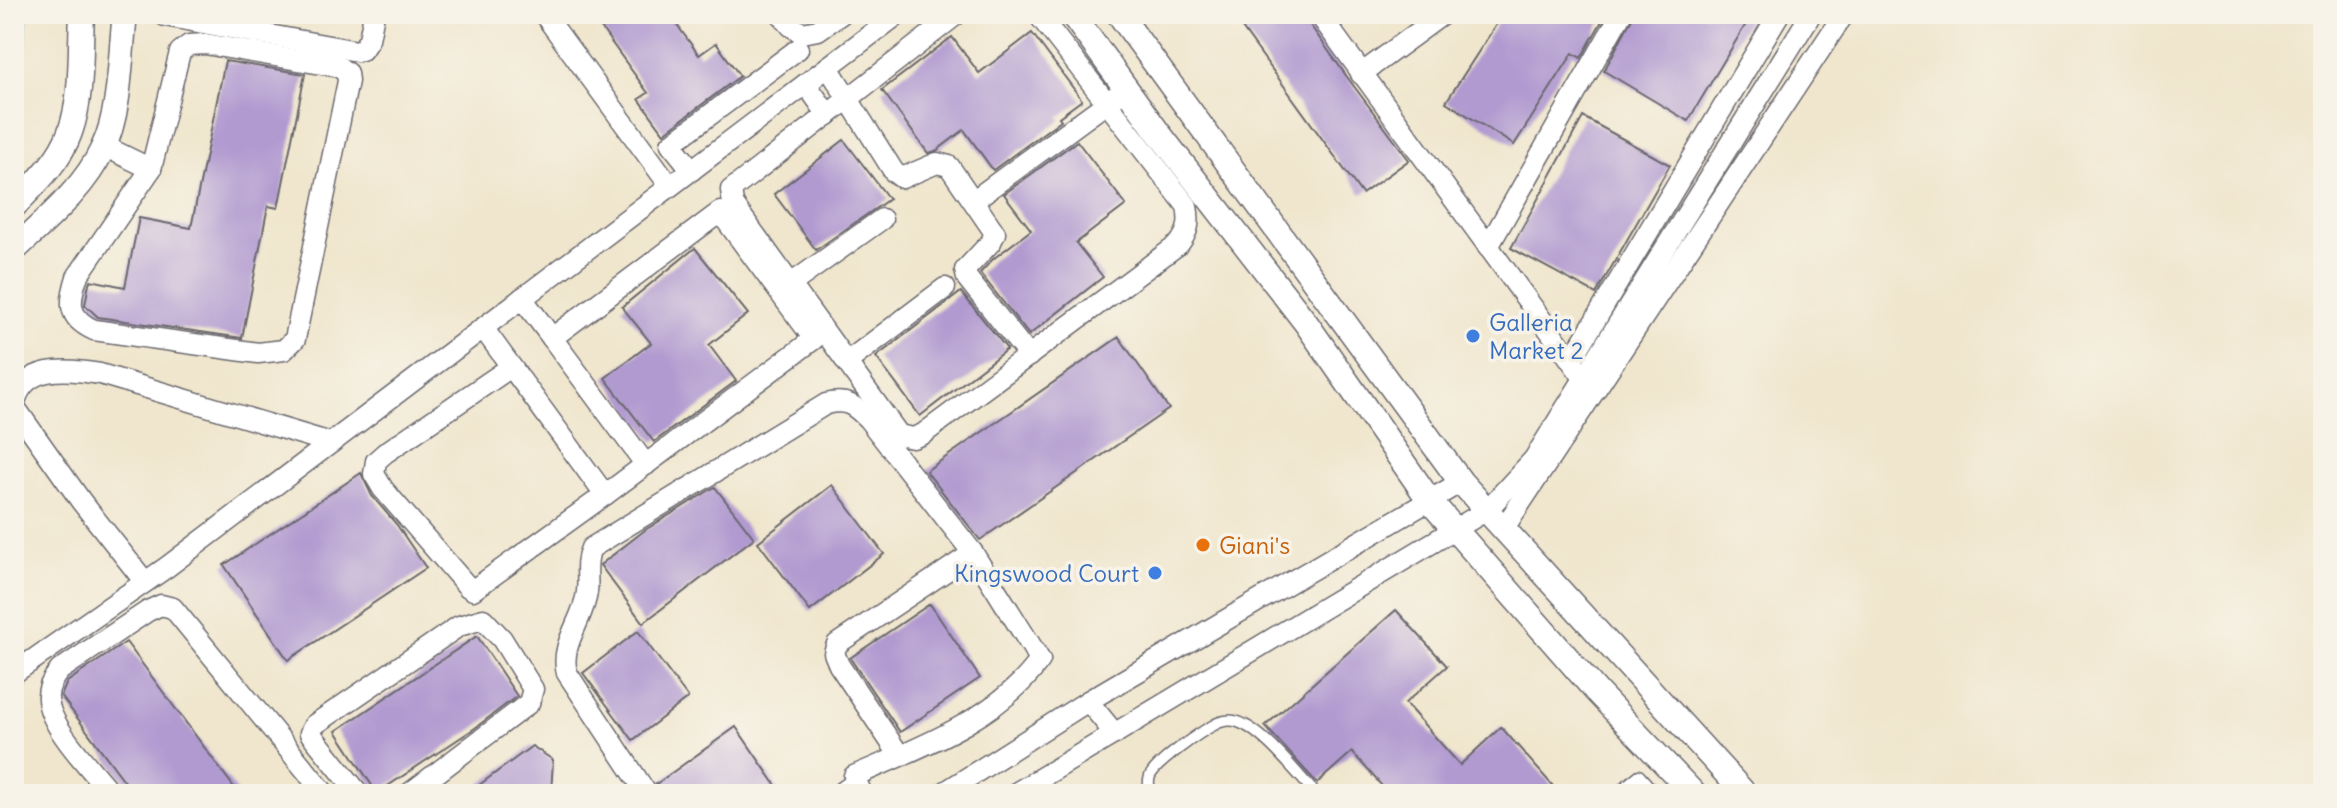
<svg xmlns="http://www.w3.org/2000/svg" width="2337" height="808" font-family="Delius,sans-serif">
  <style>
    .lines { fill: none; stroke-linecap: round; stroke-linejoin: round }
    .stream { stroke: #52bbcf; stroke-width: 8 }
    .building { fill: #b19ad0 }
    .service-casing { stroke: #6a676e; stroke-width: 13 }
    .minor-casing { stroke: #6a676e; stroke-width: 23 }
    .tertiary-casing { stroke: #6a676e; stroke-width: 27 }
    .service { stroke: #fff; stroke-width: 10 }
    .minor { stroke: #fff; stroke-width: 20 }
    .tertiary { stroke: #fff; stroke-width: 24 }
    .shop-dot { fill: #3f7fe0; stroke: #f7f3e8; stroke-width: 3 }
    .food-dot { fill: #e8710a; stroke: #f7f3e8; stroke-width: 3 }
    .labels { text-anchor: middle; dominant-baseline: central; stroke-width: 7; stroke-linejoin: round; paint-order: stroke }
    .shop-label { font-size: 24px; fill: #366cbe; stroke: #f7f3e8; text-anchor: start }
    .food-label { font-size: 24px; fill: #c56008; stroke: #f7f3e8; text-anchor: start }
  </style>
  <rect width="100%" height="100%" fill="#f7f3e8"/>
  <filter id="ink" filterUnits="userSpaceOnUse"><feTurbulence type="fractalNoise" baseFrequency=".0125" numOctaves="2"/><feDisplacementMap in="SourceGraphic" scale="16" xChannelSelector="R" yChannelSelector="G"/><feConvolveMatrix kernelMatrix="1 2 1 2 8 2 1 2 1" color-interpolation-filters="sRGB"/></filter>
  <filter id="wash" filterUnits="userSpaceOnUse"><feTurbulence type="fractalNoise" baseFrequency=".006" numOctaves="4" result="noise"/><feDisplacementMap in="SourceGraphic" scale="32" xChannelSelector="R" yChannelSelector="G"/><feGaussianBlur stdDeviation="1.8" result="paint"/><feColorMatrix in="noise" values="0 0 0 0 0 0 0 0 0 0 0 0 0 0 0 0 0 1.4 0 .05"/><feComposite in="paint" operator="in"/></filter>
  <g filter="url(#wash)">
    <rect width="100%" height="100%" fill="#f0e6cd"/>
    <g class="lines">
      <!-- stream -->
      <path class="stream" d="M14,111l4,-6 6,-91"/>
    </g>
    <g id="blocks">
      <!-- building -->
      <g class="building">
        <path d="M591,14h78l30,41 17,-12 24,33 -76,57 -25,-34 9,-6z"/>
        <path d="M1232,14h74l2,8 42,59 59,79 -47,34z"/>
        <path d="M1503,14h103l-25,44 -8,-5 -59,92 -68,-43z"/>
        <path d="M1634,14h118l-64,107 -84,-50z"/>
        <path d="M1032,33l50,67 -23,17 2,3 -68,50 -29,-40 -28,21 -8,2 -46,-63 70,-53 27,36z"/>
        <path d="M225,61l80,13 -27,134 -10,-2 -26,132 -144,-21 -13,-12 4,-22 2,-3 34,7 14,-69 52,10z"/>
        <path d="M1583,117l87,48 -74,129 -85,-46z"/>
        <path d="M844,140l45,59 -73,51 -42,-56z"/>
        <path d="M1077,141l49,64 -50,38 27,34 -74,58 -49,-62 13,-14 38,-29 -27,-36z"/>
        <path d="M695,248l53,66 -39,31 27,36 -82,61 -49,-64 46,-35 -29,-36z"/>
        <path d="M961,292l46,57 -87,67 -44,-59z"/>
        <path d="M1119,337l50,72 -189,131 -54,-69z"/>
        <path d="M361,473l11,23 25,29 29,43 -138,92 -64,-95z"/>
        <path d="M832,485l52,69 -74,57 -52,-69z"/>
        <path d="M715,487l39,51 -111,85 -43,-58 45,-35z"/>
        <path d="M930,604l50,74 -80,54 -50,-74z"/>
        <path d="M1396,610l51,56 -42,37 55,62 41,-38 59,67h-171l-37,-42 -35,31 -52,-57z"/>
        <path d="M638,631l50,67 -55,42 -50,-67z"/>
        <path d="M477,636l40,60 -42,32 -98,65 -41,-62z"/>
        <path d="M126,642l113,152h-105l-73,-98 6,-14z"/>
        <path d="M736,727l46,67h-122l-4,-10z"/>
        <path d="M532,746l21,14 -2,34h-84z"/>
      </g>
    </g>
  </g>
  <g filter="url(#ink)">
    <use href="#blocks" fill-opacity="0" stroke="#6a676e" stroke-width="2"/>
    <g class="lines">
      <!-- service casing -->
      <g class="service-casing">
        <g id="service">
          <path d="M1152,794c-3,-5 -4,-12 -2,-18 6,-13 50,-44 64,-51 6,-4 16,-6 24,-3 25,8 59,52 78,72"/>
          <path d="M1616,794l23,-19 17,19"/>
        </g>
      </g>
      <!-- minor casing -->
      <g class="minor-casing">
        <g id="minor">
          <path d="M165,14v2l192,35 5,-1 7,-11 5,-25"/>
          <path d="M544,14l126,172"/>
          <path d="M781,14l10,12 11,7 16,-3 23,-16"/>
          <path d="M957,14l-226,176 2,14 166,231 14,3 10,-4 256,-190c10,-13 11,-22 8,-38l-149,-192"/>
          <path d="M1319,14l265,364"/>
          <path d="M205,44l134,23 8,6 1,8 -53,258 -11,11 -26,3 -164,-23c-27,-12 -25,-28 -17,-53l74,-108 29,-117 9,-7z"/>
          <path d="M828,67l66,105 8,6 35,-15 12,3 46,67 -4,9 -26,28 2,8 62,78"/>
          <path d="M1361,74l82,-60"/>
          <path d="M806,84l22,31"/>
          <path d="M104,146l47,23"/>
          <path d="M692,170l-21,-26 127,-95"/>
          <path d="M974,200l142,-104"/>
          <path d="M1488,247l133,-233"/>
          <path d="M791,284l91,-65"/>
          <path d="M522,298l30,40"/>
          <path d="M483,328l122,167 209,-156 -94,-127 -168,126 94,127"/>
          <path d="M1572,359l207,-345"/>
          <path d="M847,362l98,-74"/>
          <path d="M511,367l-126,86 -9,8 -2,13 9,15 85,98 5,3 132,-95"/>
          <path d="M1504,528l340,-514"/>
          <path d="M145,582l-64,-81 -67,-95c9,-43 51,-37 86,-32l231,69"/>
          <path d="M14,673l153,-106 731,-553"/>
          <path d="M1088,701l27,33"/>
          <path d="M900,756l-61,-91 -5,-12 3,-9 136,-91"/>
          <path d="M111,794c-18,-24 -61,-65 -63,-95 -1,-12 5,-21 12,-29l88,-59 13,-6 12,3 152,186"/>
          <path d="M359,794l-49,-61 4,-8 145,-99 24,-7 19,20 31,50 -4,14 -120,91"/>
          <path d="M647,794l-80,-121c-8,-29 17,-53 20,-81 2,-15 -3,-29 4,-44l235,-144c21,-5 28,1 42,15l105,134 67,107c-40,58 -124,89 -186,116l8,18"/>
          <path d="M840,794l17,-12"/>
          <path d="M942,794l146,-93 373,-219"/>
          <path d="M1014,794l473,-284 47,-51 277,-445"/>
        </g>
      </g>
      <!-- tertiary casing -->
      <g class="tertiary-casing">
        <g id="tertiary">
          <path d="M1072,14l85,117 149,192 124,178 167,191 97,102"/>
          <path d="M1119,14l342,468 284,312"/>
          <path d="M14,206c21,-22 46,-45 56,-74 13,-36 10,-80 12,-118"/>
          <path d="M14,250c32,-30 71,-62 89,-102 18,-37 17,-93 22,-134"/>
        </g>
      </g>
      <!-- service -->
      <use href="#service" class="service"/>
      <!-- minor -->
      <use href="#minor" class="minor"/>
      <!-- tertiary -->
      <use href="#tertiary" class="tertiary"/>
    </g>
  </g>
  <!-- markers -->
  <g class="shop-dot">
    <circle cx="1473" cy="336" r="8"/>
    <circle cx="1155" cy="573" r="8"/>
  </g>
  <circle class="food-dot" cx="1203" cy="545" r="8"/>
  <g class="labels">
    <!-- shop labels -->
    <g class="shop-label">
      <text x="1489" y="322">Galleria<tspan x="1489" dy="28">Market 2</tspan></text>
      <text x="1139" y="573" text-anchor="end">Kingswood Court</text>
    </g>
    <!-- food labels -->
    <g class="food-label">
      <text x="1219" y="545">Giani's</text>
    </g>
  </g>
  <!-- margin -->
  <rect width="2337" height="808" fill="none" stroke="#f7f3e8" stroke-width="48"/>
</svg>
